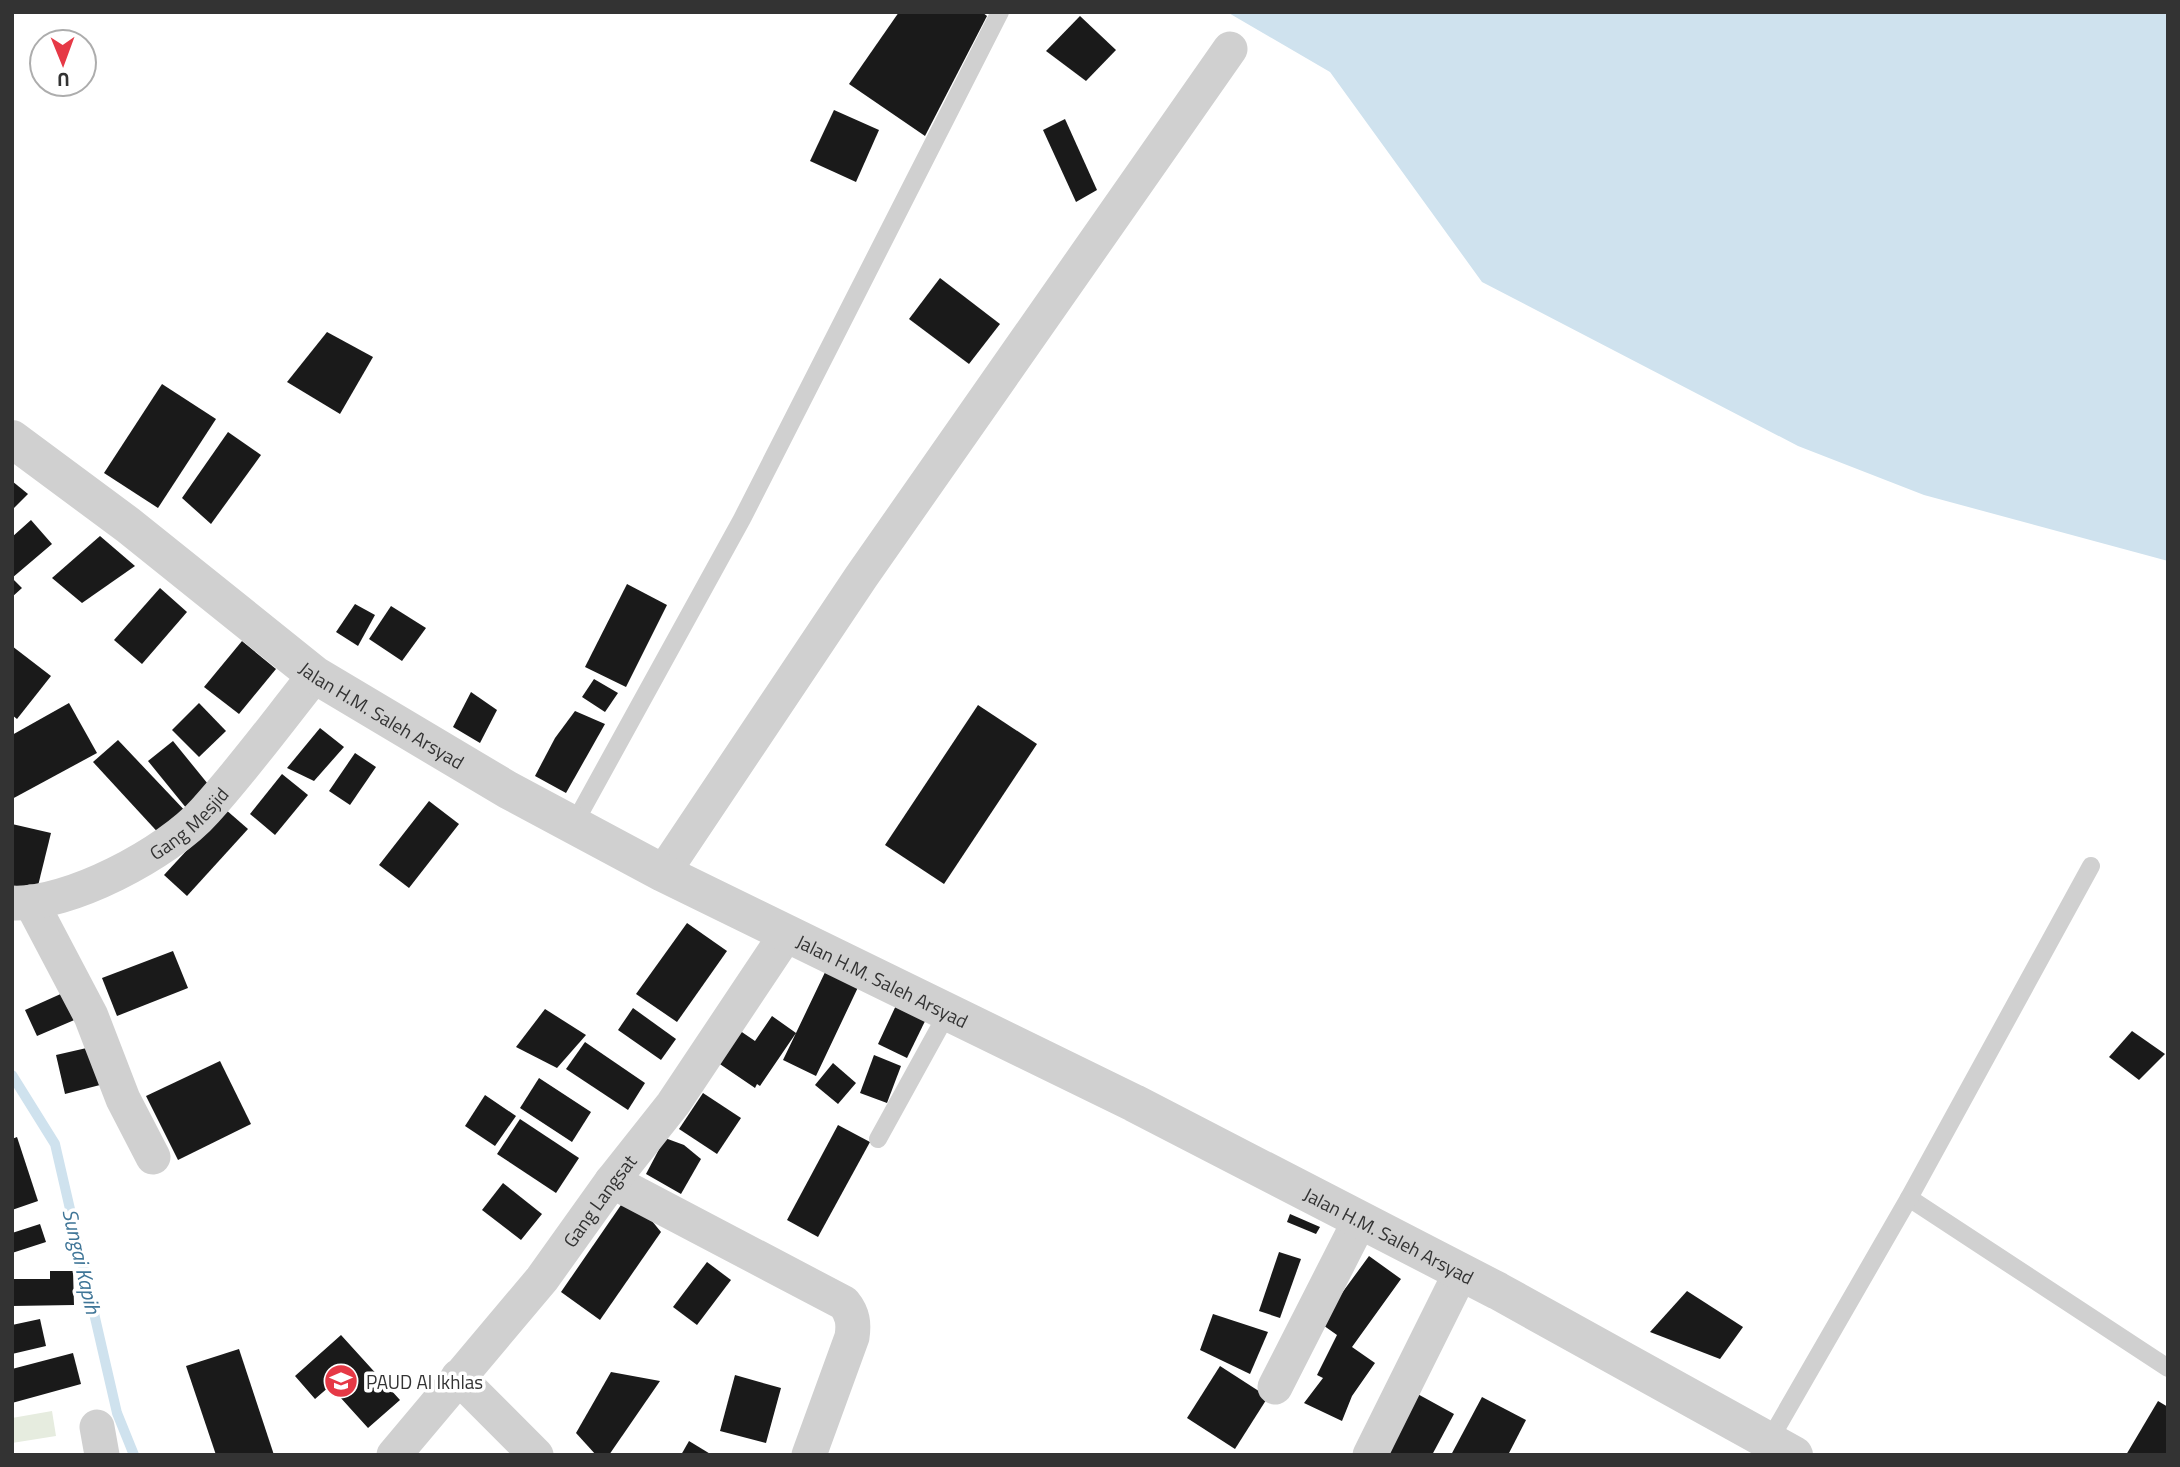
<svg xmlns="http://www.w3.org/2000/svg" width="2180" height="1467" font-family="'Titillium Web',sans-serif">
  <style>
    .green { fill: #e6ecdf }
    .water { fill: #cfe2ee }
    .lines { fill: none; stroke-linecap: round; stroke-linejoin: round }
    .stream { stroke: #cfe2ee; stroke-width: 10 }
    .building { fill: #1a1a1a }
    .service { stroke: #d0d0d0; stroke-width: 18 }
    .minor { stroke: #d0d0d0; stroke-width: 35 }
    .tertiary { stroke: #d0d0d0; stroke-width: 38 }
    .labels { text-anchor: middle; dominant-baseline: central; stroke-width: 7; stroke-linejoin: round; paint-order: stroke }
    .street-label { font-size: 19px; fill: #333; stroke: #fff }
    .poi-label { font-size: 19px; fill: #333; stroke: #fff; text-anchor: start }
    .water-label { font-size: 21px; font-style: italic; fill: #3f7597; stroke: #fff }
  </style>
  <rect width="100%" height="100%" fill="#fff"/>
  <!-- green -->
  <path class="green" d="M52,1411l4,25 -44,7v-25z"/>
  <!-- water -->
  <path class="water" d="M1227,12h941v549l-244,-66 -126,-49 -316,-164 -152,-210z"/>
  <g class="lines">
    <!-- stream -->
    <path class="stream" d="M12,1075l43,69 62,269 17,42"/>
  </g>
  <!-- building -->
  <g class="building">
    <path d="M899,12h83l5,4 -62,120 -76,-52z"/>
    <path d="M1080,16l36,34 -30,31 -40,-30z"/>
    <path d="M834,110l45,20 -23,52 -46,-21z"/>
    <path d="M1065,119l32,71 -21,12 -33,-72z"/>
    <path d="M940,278l60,46 -31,40 -60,-45z"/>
    <path d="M327,332l46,25 -33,57 -53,-32z"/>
    <path d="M162,384l54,35 -58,89 -54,-35z"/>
    <path d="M228,432l33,23 -50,69 -29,-26z"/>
    <path d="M12,481l16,13 -16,16z"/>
    <path d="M31,520l21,24 -40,34 10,10 -10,9v-60z"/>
    <path d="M100,536l35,30 -53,37 -30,-25z"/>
    <path d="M627,584l40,21 -41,82 -41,-20z"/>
    <path d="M160,588l27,24 -45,52 -28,-24z"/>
    <path d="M355,604l20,11 -17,31 -22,-14z"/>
    <path d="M391,606l35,22 -24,33 -33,-22z"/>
    <path d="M242,641l34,28 -37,45 -35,-27z"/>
    <path d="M12,646l39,30 -34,43 -5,-4z"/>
    <path d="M594,679l24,14 -13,19 -23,-15z"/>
    <path d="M471,692l26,18 -17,33 -27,-16z"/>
    <path d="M69,703l28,50 -85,46v-64z"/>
    <path d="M199,703l27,28 -27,26 -27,-27z"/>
    <path d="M978,705l59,39 -93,140 -59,-39z"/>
    <path d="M575,711l30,13 -39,69 -31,-17 20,-38z"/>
    <path d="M320,728l24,19 -30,34 -27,-13z"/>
    <path d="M118,740l71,75 -25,24 -71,-77z"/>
    <path d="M173,741l39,48 -25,20 -39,-48z"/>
    <path d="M355,753l21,14 -26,38 -21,-14z"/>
    <path d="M282,774l26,21 -33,40 -25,-21z"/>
    <path d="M429,801l30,23 -50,64 -30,-23z"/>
    <path d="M225,809l23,20 -61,67 -23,-21z"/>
    <path d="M12,824l39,9 -17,69 -22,-6z"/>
    <path d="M687,923l40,28 -50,71 -41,-28z"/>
    <path d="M173,951l15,37 -71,28 -15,-38z"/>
    <path d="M828,966l33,15 -45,95 -33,-16 13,-27 -36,53 -3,-2 -2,4 -44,-30 22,-32 22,15 17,-25 24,17z"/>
    <path d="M74,988l12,27 -49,21 -12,-26z"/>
    <path d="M899,999l30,14 -22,45 -29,-14z"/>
    <path d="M633,1008l43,31 -15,21 -43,-30z"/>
    <path d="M545,1009l41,26 -29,33 -41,-21z"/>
    <path d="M2132,1031l33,23 -26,26 -30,-23z"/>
    <path d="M585,1042l60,41 -17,27 -62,-41z"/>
    <path d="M91,1047l9,38 -35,9 -9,-39z"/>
    <path d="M874,1055l27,11 -14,37 -27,-10z"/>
    <path d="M220,1061l31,63 -73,36 -32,-64z"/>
    <path d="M833,1063l23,20 -18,21 -23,-19z"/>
    <path d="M539,1078l52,34 -19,30 -52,-34z"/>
    <path d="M703,1093l38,25 -24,36 -38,-25z"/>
    <path d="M485,1095l31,21 -21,30 -30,-20z"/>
    <path d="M520,1119l59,39 -23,35 -59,-39z"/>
    <path d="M838,1125l32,17 -52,95 -31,-17z"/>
    <path d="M17,1137l21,64 -26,9v-71z"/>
    <path d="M665,1138l19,7 17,14 -20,35 -35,-20z"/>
    <path d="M503,1183l39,31 -21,26 -39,-30z"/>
    <path d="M621,1205l26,10 14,17 -61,88 -39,-28z"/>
    <path d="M1290,1214l30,13 -4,7 -29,-12z"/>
    <path d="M40,1224l6,18 -34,11v-20z"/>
    <path d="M1279,1252l22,7 -21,59 -21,-7z"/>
    <path d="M1369,1256l32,23 -49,68 23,16 -23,33 -10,25 -38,-18 19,-25 -6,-3 20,-40 -17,-12z"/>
    <path d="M707,1262l24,18 -34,45 -24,-18z"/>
    <path d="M50,1271h23l1,34 -62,1v-27h38z"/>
    <path d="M1687,1291l56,36 -23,32 -70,-27z"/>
    <path d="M1213,1314l55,18 -18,42 -50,-24z"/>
    <path d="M40,1319l6,27 -34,8v-29z"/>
    <path d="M341,1335l59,65 -32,28 -38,-42 -15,13 -20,-23z"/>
    <path d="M239,1349l35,106h-58l-30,-89z"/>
    <path d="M73,1353l8,31 -69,19v-34z"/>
    <path d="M1220,1366l48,31 -33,52 -48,-31z"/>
    <path d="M611,1372l49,9 -51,74h-13l-20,-22z"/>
    <path d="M735,1375l46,13 -15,55 -46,-12z"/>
    <path d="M1414,1392l40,22 -22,41h-51z"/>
    <path d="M1482,1397l44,23 -18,35h-57z"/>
    <path d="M2158,1401l10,6v48h-42z"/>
    <path d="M689,1441l23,14h-31z"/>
  </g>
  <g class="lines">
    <!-- service -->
    <g class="service">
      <path d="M574,824l168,-305 258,-507"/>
      <path d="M878,1139l70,-127"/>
      <path d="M1909,1198l259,170"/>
      <path d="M1769,1441l140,-243 182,-332"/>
    </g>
    <!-- minor -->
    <g class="minor">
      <path d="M663,873l198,-296 369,-528"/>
      <path d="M31,902l60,114 32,83 30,58"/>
      <path id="s1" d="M12,903c56,3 156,-50 193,-92 39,-43 74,-91 110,-136"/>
      <path d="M612,1181l232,122c9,11 10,21 8,34l-43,118"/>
      <path d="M458,1377l78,78"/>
      <path d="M1275,1387l85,-167"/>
      <path d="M97,1427l5,28"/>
      <path id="s2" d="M394,1455l148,-176 70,-98 61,-77 114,-171"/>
      <path d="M1370,1455l91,-183"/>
    </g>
    <!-- tertiary -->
    <path class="tertiary" id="s3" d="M12,439l116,86 187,150 193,115 155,83 471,230 364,188 296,164"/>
  </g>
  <!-- icons -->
  <defs>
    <g id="school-disc" transform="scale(1.75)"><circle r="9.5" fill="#e63946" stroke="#fff"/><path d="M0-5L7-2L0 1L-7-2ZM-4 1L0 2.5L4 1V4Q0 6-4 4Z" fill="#fff"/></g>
  </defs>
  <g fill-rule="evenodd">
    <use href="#school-disc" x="341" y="1381"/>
  </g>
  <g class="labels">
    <!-- street labels -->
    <g class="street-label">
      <text stroke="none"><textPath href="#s3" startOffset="462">Jalan H.M. Saleh Arsyad</textPath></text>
      <text stroke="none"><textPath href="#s1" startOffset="198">Gang Mesjid</textPath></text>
      <text stroke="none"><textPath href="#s3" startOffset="1029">Jalan H.M. Saleh Arsyad</textPath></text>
      <text stroke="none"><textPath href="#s2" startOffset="327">Gang Langsat</textPath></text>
      <text stroke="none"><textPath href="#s3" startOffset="1596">Jalan H.M. Saleh Arsyad</textPath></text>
    </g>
    <!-- poi labels -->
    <g class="poi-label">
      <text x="366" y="1381">PAUD Al Ikhlas</text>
    </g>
    <!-- water labels -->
    <g class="water-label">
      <text transform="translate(82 1261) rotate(77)">Sungai Kapih</text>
    </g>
  </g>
  <!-- border -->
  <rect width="2180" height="1467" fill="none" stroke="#333333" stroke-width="28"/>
  <!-- north arrow -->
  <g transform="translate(63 63) rotate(179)"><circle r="33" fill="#ffffff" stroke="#adadad" stroke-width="2"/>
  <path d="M0-5L12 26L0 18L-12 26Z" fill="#e63946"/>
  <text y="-10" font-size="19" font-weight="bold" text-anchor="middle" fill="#333333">U</text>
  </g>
</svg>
